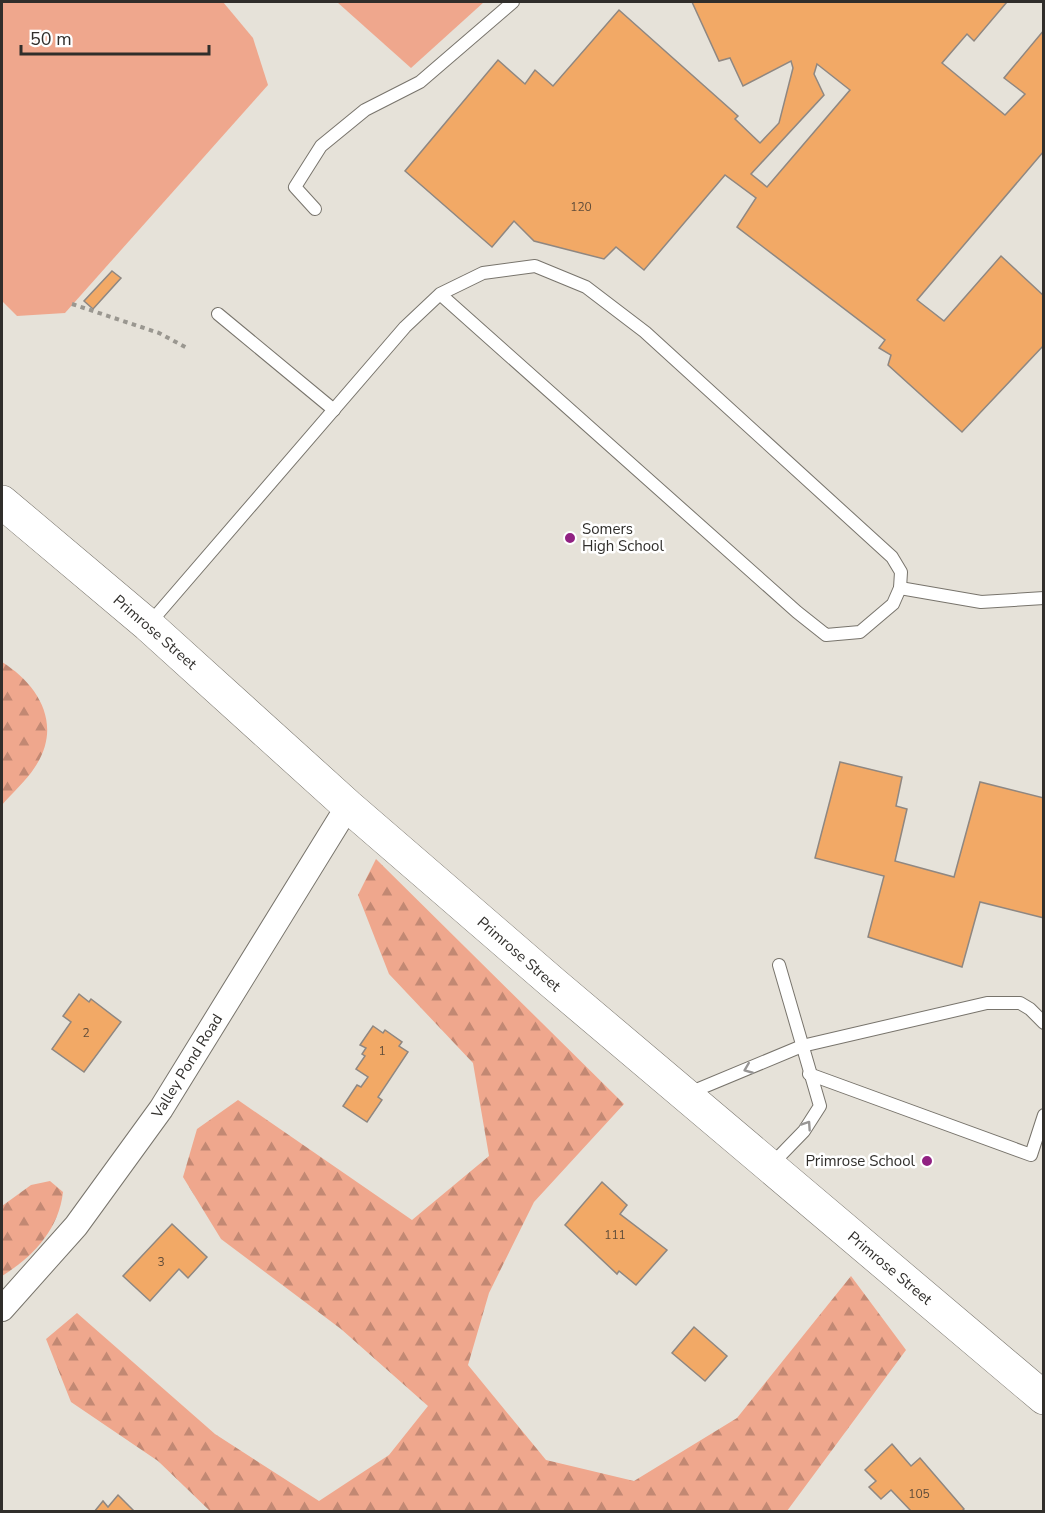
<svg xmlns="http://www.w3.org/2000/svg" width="1045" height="1513" font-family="'Nunito Sans',sans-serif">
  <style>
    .forest { fill: url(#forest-firs) }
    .pitch { fill: #efa78d }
    .building { fill: #f2a966; stroke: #8f8781; stroke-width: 1.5; fill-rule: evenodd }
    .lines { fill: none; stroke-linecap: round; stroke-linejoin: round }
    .service-casing { stroke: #78746c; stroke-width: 14 }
    .minor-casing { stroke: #78746c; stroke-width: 26 }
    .secondary-casing { stroke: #78746c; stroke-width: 34 }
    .path { stroke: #9a9790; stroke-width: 4; stroke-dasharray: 4.5 4.5; stroke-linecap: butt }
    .service { stroke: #fff; stroke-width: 12 }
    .minor { stroke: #fff; stroke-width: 24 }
    .secondary { stroke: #fff; stroke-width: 33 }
    .oneway { stroke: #989695 }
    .poi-dot { fill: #912182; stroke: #fff; stroke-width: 2 }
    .labels { text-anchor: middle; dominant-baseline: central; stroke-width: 5; stroke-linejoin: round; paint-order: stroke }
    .number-label { font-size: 12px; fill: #604d3a }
    .poi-label { font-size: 15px; fill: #302e2b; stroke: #fff; text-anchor: start }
    .street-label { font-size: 15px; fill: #302e2b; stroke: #fff }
  </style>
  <defs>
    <pattern id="forest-firs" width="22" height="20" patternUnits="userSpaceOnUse" patternTransform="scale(1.5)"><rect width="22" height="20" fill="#efa78d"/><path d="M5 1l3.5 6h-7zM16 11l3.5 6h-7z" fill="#c28873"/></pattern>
  </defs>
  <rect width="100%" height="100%" fill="#e6e2d9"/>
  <!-- forest -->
  <g class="forest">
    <path d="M2,662c37,23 61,63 33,105 -9,14 -23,26 -33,38z"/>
    <path d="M376,859l248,245 -90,98 -45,91 -21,72 78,95 88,21 103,-63 114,-142 55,74 -119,161h-577l-52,-50 -87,-59 -25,-63 31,-26 138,121 104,67 70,-46 39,-49 -87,-77 -120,-90 -38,-62 14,-48 41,-29 174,120 77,-64 -16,-93 -84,-89 -31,-79z"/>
    <path d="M50,1181l13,11c-4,37 -30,65 -61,84v-70l29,-21z"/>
  </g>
  <!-- pitch -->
  <g class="pitch">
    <path d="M2,2h221l30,36 15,47 -203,228 -48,3 -15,-15z"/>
    <path d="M337,2h147l-73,66z"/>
  </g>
  <!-- building -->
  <g class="building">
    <path d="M692,2h315l-33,39 -7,-7 -25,29 63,52 20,-21 -21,-16 40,-48v121l-127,149 27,21 57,-65 43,40v49l-82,87 -74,-67 3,-10 -12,-7 6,-8 -148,-113 19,-29 -31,-23 -81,95 -28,-23 -12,12 -70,-18 -20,-20 -22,26 -87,-76 93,-111 27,24 10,-14 18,16 66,-76 119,106 -3,3 25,24 19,-20 14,-55 -2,-7 -48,25 -13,-28 -11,3zM817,64l33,26 -83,97 -16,-13 73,-79 -10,-21z"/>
    <path d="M112,271l9,7 -28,31 -9,-8z"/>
    <path d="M840,762l62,15 -6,29 11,3 -12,52 59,16 26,-95 64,16v120l-64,-16 -18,65 -94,-30 16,-61 -69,-18z"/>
    <path d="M79,994l10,8 2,-3 30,23 -37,50 -32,-23 19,-27 -8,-6z"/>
    <path d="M373,1026l10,7 2,-3 17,12 -3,4 9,6 -30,45 4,3 -15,22 -24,-16 14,-21 4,2 7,-10 -12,-8 9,-13 -3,-2 4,-6 -6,-3z"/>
    <path d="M602,1182l25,23 -7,9 47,36 -31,35 -17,-14 -2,3 -52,-49z"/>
    <path d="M172,1224l35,33 -19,21 -9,-9 -29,32 -27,-25z"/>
    <path d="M694,1327l33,29 -22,25 -33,-28z"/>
    <path d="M892,1444l19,22 9,-8 44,51 -3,3h-49l-21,-22 -10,9 -12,-12 7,-6 -11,-11z"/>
    <path d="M118,1495l17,17h-41l9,-11 5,6z"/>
  </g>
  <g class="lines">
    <!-- service casing -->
    <g class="service-casing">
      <g id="service">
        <path d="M315,209l-20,-22 26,-41 44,-36 55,-28 93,-80"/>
        <path d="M218,314l116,96"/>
        <path d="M900,588l81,14 63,-4"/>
        <path d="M149,624l256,-297 35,-33 43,-21 52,-7 51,21 59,45 247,225 9,15 -1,16 -7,16 -33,28 -34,3 -29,-23 -357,-318"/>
        <path d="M809,1074l222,81 13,-40"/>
        <path d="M689,1093l113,-47 185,-43h33l10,6 14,14"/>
        <path d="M771,1165l33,-34 16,-25 -41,-141"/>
      </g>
    </g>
    <!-- minor casing -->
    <g class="minor-casing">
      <path id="minor" d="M2,1309l74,-83 85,-117 187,-303"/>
    </g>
    <!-- secondary casing -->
    <g class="secondary-casing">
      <path id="secondary" d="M2,502l146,123 200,181 205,177 491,415"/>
    </g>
    <!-- path -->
    <path class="path" d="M72,304l87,29 30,16"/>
    <!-- service -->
    <use href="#service" class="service"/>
    <!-- minor -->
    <use href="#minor" class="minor"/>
    <!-- secondary -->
    <use href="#secondary" class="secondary"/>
  </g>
  <!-- one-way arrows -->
  <defs><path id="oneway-chevron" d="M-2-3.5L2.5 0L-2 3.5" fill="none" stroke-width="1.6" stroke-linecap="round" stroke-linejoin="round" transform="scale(1.5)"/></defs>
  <g class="oneway">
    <use href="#oneway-chevron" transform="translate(748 1069) rotate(158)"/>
    <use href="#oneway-chevron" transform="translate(807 1125) rotate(-56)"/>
  </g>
  <!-- markers -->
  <g class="poi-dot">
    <circle cx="570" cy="538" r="6"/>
    <circle cx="927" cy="1161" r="6"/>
  </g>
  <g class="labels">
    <!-- number labels -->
    <g class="number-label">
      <text x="581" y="207">120</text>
      <text x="86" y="1033">2</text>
      <text x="382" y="1051">1</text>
      <text x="615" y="1235">111</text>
      <text x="161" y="1262">3</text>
      <text x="919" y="1494">105</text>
    </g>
    <!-- poi labels -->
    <g class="poi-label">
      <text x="582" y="529">Somers<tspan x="582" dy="17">High School</tspan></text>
      <text x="915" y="1161" text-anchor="end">Primrose School</text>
    </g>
    <!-- street labels -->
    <g class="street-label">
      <text transform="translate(155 632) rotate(41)">Primrose Street</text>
      <text transform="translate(519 954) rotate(41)">Primrose Street</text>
      <text transform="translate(187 1066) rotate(-58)">Valley Pond Road</text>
      <text transform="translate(890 1268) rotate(40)">Primrose Street</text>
    </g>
  </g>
  <!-- border -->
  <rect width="1045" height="1513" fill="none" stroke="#302e2b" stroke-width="6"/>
  <!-- scale -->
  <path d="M21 45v9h188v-9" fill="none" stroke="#302e2b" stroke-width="3"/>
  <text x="30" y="45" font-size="18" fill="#302e2b" stroke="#ffffff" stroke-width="4.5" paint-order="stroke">50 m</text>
</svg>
